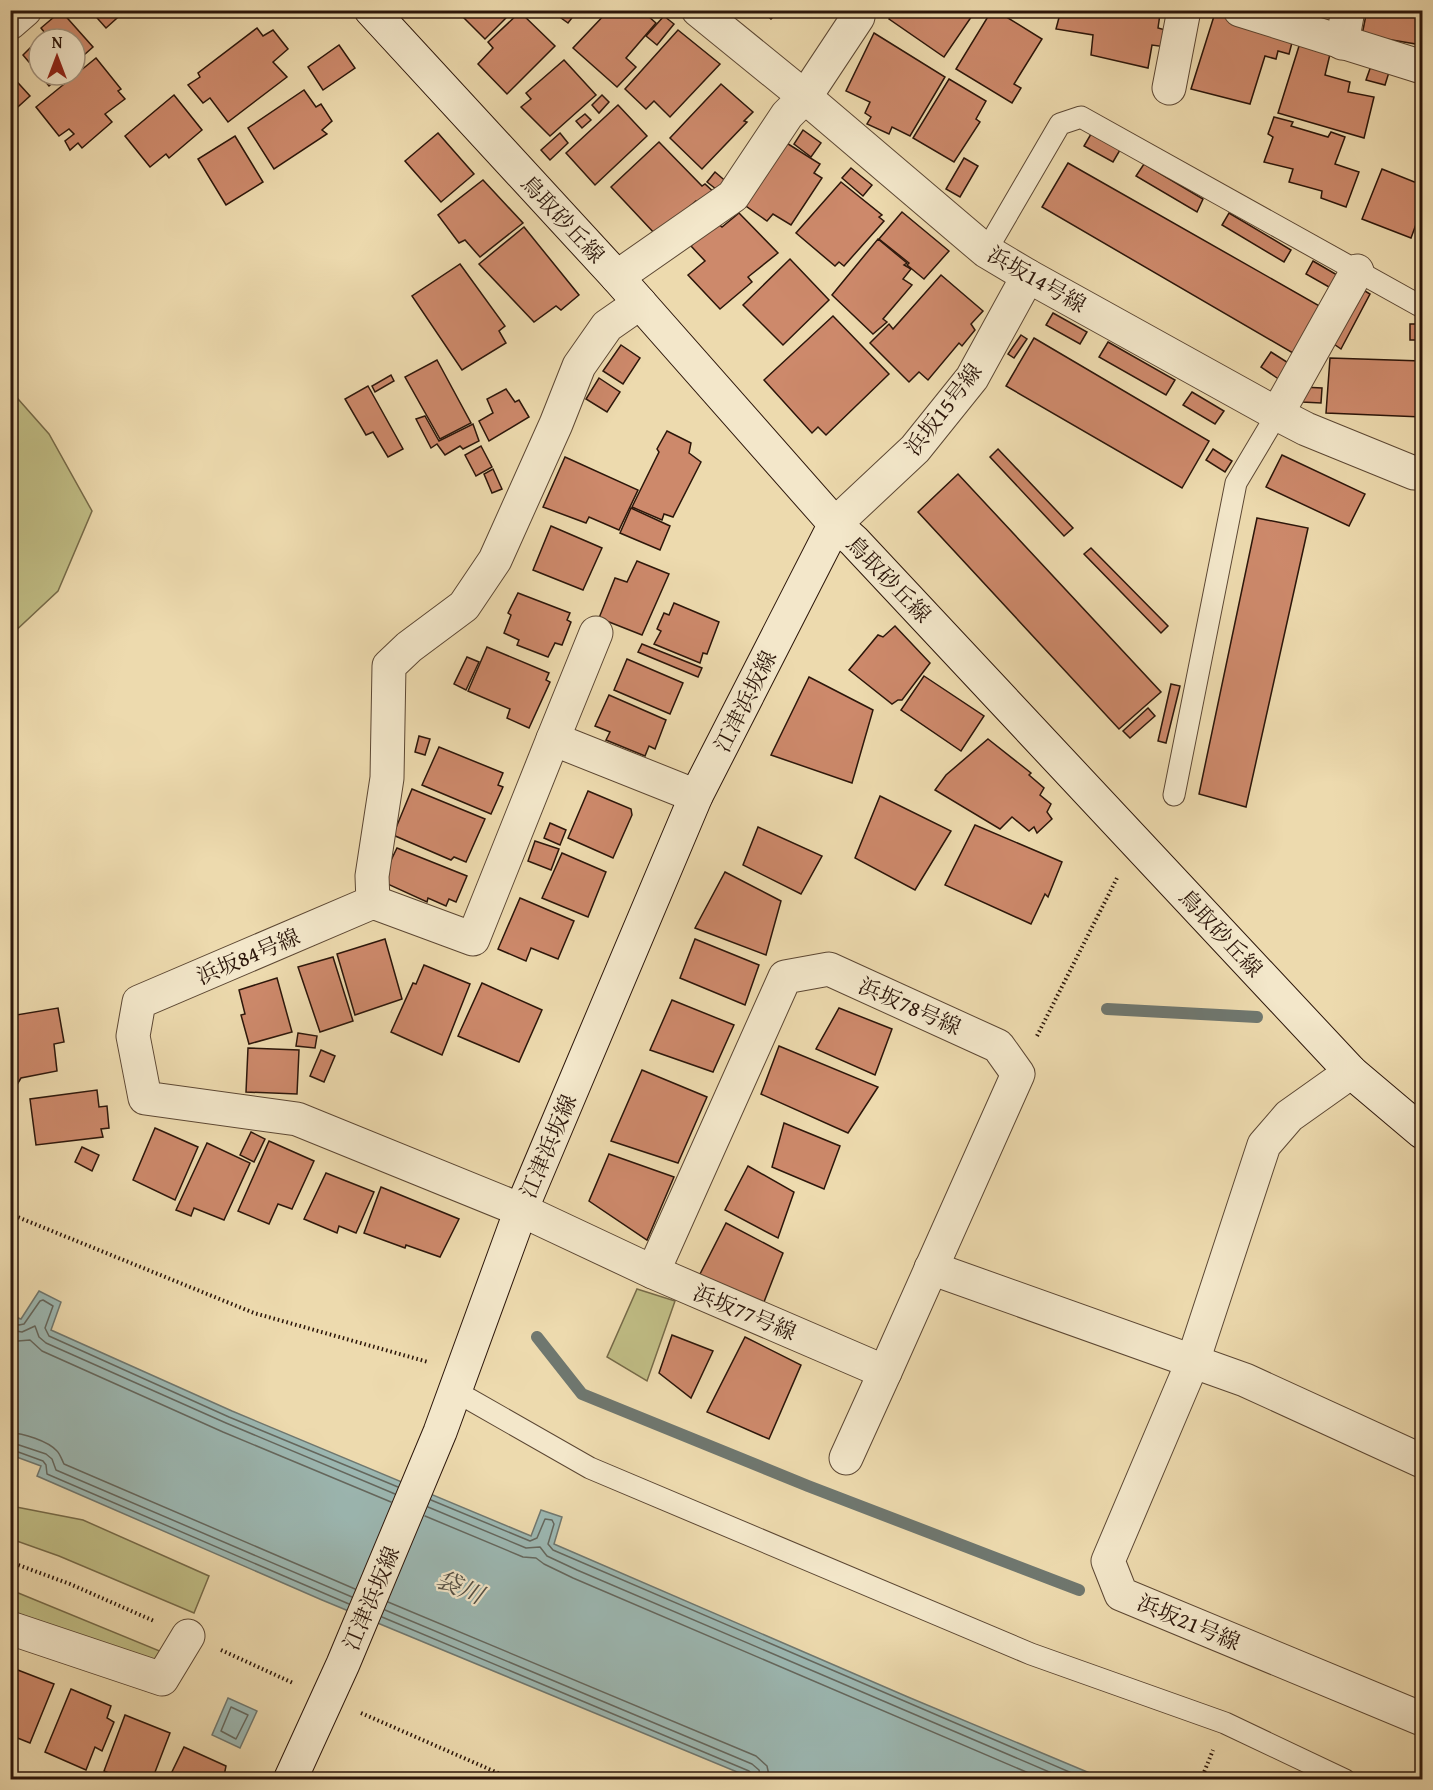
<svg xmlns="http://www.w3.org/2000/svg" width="1433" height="1790" font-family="'Gentium Book Plus','Noto Serif JP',serif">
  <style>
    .green { fill: #c0bd85; stroke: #766a48; stroke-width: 1.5 }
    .water { fill: #9cb8b3; stroke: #6f776f; stroke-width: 1.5 }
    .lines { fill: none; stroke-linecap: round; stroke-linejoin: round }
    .shore { stroke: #64675e; stroke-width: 1.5 }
    .stream { stroke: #6f776f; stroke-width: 12 }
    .building { fill: #cd896b; stroke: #2c160a; stroke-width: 1.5 }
    .lane-casing { stroke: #5c4733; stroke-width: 23 }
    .street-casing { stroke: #5c4733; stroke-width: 35 }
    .secondary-casing { stroke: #2c160a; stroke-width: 35 }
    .path { stroke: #2c160a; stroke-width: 4; stroke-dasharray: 1.5 3; stroke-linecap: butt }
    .lane { stroke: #f3e7ca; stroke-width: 21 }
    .street { stroke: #f3e7ca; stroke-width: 33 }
    .secondary { stroke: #f3e7ca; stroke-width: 33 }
    .labels { text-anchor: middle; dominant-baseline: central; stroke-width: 4.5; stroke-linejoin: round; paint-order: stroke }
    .street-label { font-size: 22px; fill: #2c160a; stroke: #f3e7ca }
    .water-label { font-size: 24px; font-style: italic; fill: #534f45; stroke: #f3e7ca }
  </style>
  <rect width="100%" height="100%" fill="#eddaae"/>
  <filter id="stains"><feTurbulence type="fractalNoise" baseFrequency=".00333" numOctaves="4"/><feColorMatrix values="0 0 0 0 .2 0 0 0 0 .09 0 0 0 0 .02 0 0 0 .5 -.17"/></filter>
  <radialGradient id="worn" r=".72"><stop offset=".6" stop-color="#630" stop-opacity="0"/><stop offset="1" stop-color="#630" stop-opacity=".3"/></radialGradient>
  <!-- green -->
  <g class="green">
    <path d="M11,391l38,43 43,77 -34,80 -47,44z"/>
    <path d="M637,1289l38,12 -28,80 -40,-24z"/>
    <path d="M11,1506l72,14 126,56 -15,37 -135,-57 -48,-17z"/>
    <path d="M11,1590l156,64 -11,14 -145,-51z"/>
  </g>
  <!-- water -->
  <g class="water">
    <path d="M39,1291l22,11 -10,28 181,81 299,125 10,-26 21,7 -8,27 354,153 196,82h-350l-432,-179 -285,-124 4,-10 -30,-11 -1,-140 11,4z"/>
    <path d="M228,1698l29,13 -17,37 -28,-13z"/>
  </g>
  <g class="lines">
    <!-- shore -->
    <g class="shore">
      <path d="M10,1322l9,3 5,-1 16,-23 3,-1 10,6 -8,22 4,8 180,81 169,70"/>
      <path d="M10,1330l12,2 13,-6 4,11 7,6 180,80 169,71"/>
      <path d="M10,1340l8,1 12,-1 12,11 181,81 168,70"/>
      <path d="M10,1433c13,0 38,8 47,18 3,3 5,9 7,13l291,125"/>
      <path d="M10,1442l36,12 6,5 4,11 296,127"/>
      <path d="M10,1449l33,12 3,4 1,9 302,130"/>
      <path d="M431,1500l99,41 7,-3 8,-19 7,1 2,4 -6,20 5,6 535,230"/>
      <path d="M428,1507l98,41 14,-1 7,9 30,14 491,210"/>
      <path d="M425,1516l98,41 13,1 8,6 29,14 472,202"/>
      <path d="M388,1602l368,154 11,10 3,14"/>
      <path d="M385,1610l367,154 7,6 2,10"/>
      <path d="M382,1617l367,154 4,4v5"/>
      <path d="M231,1707l17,8 -12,24 -15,-8z"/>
    </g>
    <!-- stream -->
    <g class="stream">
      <path d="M1107,1009l150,8"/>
      <path d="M537,1337l45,57 226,92 271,104"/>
    </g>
  </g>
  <!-- building -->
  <g class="building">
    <path d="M90,10h36l-20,18z"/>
    <path d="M456,10h58l-29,29z"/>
    <path d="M550,10h28l-10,13z"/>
    <path d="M609,10h32l15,13 -30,35 10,9 -19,20 -44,-39z"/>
    <path d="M761,10h19l-9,9z"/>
    <path d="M893,10h83l-32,47 -55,-38z"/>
    <path d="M992,10h3l47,29 -28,45 7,4 -9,15 -56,-34z"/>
    <path d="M1061,10h84l15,4 -2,14 11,3 -3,16 -14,-2 -4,23 -57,-13 2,-20 -37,-6z"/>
    <path d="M1367,10h55v35l-60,-10z"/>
    <path d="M61,11l32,36 -18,16v-24h-36v35l-16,-19 22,-22 -4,-5z"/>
    <path d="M520,12l35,34 -48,48 -29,-30 15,-16 -5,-6z"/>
    <path d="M1215,13l38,13 41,9 -5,19 -11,-3 -2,8 -11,-3 -15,48 -59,-15z"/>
    <path d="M664,16l10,8 -17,21 -11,-9z"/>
    <path d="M257,28l6,8 10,-6 15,19 -15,13 14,15 -59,45 -18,-24 -7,5 -15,-18 12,-8 -2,-4z"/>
    <path d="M678,30l42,34 -50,53 -16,-16 -8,8 -21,-20z"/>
    <path d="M874,33l71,44 -35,59 -18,-9 -3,7 -22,-10 4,-7 -6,-4 5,-11 -24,-11z"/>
    <path d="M1300,43l31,7 -6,25 25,7 -2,10 26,5 -10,41 -86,-25z"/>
    <path d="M339,45l16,23 -32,22 -15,-23z"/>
    <path d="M96,58l25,31 -3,2 7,8 -20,15 7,8 -30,26 -4,-5 -8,7 -5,-9 9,-7 -5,-5 -10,7 -23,-29z"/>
    <path d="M564,60l32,35 -46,41 -29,-29 10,-8 -5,-6z"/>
    <path d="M1372,63l18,6 -5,16 -19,-5z"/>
    <path d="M10,74l20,22 -20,18z"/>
    <path d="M40,75h22l-13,11z"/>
    <path d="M949,79l37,22 -10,18 4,3 -26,40 -41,-24z"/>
    <path d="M721,84l32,28 -9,9 3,1 -45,47 -32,-31z"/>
    <path d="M304,90l12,17 5,-3 11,17 -10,9 5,4 -53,35 -26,-41z"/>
    <path d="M174,95l28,35 -33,28 -3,-4 -16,13 -25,-31z"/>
    <path d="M602,95l7,7 -10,11 -7,-8z"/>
    <path d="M618,105l29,31 -52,49 -29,-32z"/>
    <path d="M585,114l6,6 -9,8 -6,-7z"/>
    <path d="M1274,117l19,5 -2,4 37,11 3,-5 14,5 -10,27 24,8 -13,35 -25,-9 1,-7 -33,-9 4,-13 -29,-7 9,-25 -5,-3z"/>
    <path d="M803,130l18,13 -10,14 -17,-13z"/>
    <path d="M438,133l36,41 -33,28 -36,-41z"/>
    <path d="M560,133l8,10 -18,17 -9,-10z"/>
    <path d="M1091,134l29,16 -7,12 -29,-16z"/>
    <path d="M235,136l28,46 -37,23 -28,-46z"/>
    <path d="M659,142l43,44 3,-2 13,12 -15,11 -7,-6 -40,34 -45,-48z"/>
    <path d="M785,142l35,22 -6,9 8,5 -31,47 -18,-11 -6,7 -24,-17z"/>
    <path d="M964,158l14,8 -18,31 -14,-8z"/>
    <path d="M1068,163l255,145 -25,48 -256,-149z"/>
    <path d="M1144,164l59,35 -6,13 -61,-36z"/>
    <path d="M851,168l21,17 -9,11 -21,-18z"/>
    <path d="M1382,169l40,16v23l-11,30 -49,-19z"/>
    <path d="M715,172l14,12 -8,9 -14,-11z"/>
    <path d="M483,180l40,43 -43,34 -15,-17 -6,3 -21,-28z"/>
    <path d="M841,182l41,33 -3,2 5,4 -40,45 -5,-4 -4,4 -39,-33z"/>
    <path d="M902,212l47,39 -25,28 -17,-14 2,-2 -30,-24z"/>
    <path d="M739,213l39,40 -30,24 4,5 -32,27 -32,-34 17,-14 -14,-15 25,-24 6,5z"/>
    <path d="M1229,213l62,37 -7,12 -62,-37z"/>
    <path d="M524,227l55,68 -18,15 -5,-4 -22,16 -55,-58z"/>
    <path d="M878,239l29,24 -3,2 7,4 -8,10 9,6 -29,34 4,3 -14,12 -41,-39z"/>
    <path d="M790,259l39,41 -46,45 -40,-40z"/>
    <path d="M1313,261l31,18 -8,12 -30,-17z"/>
    <path d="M460,264l45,62 -6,5 7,12 -44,27 -50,-74z"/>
    <path d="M941,275l42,36 -12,13 4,6 -13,16 -3,-3 -31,37 -9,-8 -10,10 -39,-39 19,-19 4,5z"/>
    <path d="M1360,288l10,6 -29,55 -10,-7z"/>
    <path d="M1053,313l34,19 -7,12 -34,-19z"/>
    <path d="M833,316l56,58 -63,61 -8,-8 -6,6 -48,-53z"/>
    <rect x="1410" y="324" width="12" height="16"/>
    <path d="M1021,335l6,4 -13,19 -6,-4z"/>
    <path d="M1034,338l175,103 -27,47 -176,-102z"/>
    <path d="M1108,342l67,38 -9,15 -67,-38z"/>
    <path d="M621,345l19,13 -17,26 -20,-13z"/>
    <path d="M1271,352l19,12 -10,16 -19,-13z"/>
    <path d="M1330,358l92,3v56l-96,-4z"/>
    <path d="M437,360l34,63 -31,16 -35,-62z"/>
    <path d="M391,375l3,6 -19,11 -3,-6z"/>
    <path d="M599,378l21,14 -13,20 -21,-13z"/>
    <path d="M368,386l35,63 -15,8 -15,-25 -7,3 -21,-36z"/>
    <path d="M1302,387l20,1 -1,15 -19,-1z"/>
    <path d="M506,389l9,13 4,-2 10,17 -40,24 -10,-20 14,-8 -6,-14z"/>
    <path d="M1192,392l32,19 -9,13 -32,-19z"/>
    <path d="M425,416l14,25 34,-17 6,17 -16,8 -3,-3 -15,9 -8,-11 -6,4 -15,-29z"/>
    <path d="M667,431l24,12 -2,10 12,9 -28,55 -9,-3 -2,6 -30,-13 27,-55 -2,-3z"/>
    <path d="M481,446l11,21 -16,9 -11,-21z"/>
    <path d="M998,449l75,79 -9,8 -74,-79z"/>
    <path d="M1213,449l19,12 -7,11 -19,-12z"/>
    <path d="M1282,455l83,39 -16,32 -83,-39z"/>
    <path d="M565,457l73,33 -19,40 -30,-13 -3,6 -43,-16z"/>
    <path d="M493,469l9,20 -10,4 -8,-19z"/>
    <path d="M958,474l203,218 -42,37 -201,-217z"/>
    <path d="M631,508l39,18 -10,24 -40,-17z"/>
    <path d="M1257,518l51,10 -62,279 -47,-13z"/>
    <path d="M551,526l51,22 -19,42 -50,-20z"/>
    <path d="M1091,548l77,78 -7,7 -77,-79z"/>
    <path d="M637,561l32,13 -27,61 -43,-17 16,-40 12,4z"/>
    <path d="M518,593l52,20 -3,7 4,2 -9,23 -7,-2 -7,14 -31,-12 2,-5 -15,-7 7,-18 -3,-2z"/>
    <path d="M674,603l45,19 -12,32 -4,-1 -3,10 -46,-19 7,-13 -4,-2 7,-16 5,2z"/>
    <path d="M895,626l35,37 -28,37h-4l-6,4 -43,-34 29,-35 5,2z"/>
    <path d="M642,644l60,24 -4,9 -60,-25z"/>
    <path d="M487,647l62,26 -3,7 4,2 -21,46 -22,-10 3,-9 -42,-18z"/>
    <path d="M467,657l12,5 -13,28 -12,-6z"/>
    <path d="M627,659l56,24 -13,31 -56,-24z"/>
    <path d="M924,676l60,40 -23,35 -60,-41z"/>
    <path d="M809,677l64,33 -21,73 -81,-28z"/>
    <path d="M1171,684l9,2 -14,57 -8,-2z"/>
    <path d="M609,695l57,25 -11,29 -6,-3 -4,10 -39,-16 4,-8 -15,-6z"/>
    <path d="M1148,708l7,8 -25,22 -7,-7z"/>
    <path d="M419,736l11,3 -5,16 -10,-3z"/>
    <path d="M988,739l43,34 -2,2 15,13 -4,7 11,9 -4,8 5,7 -15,14 -3,-6 -5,4 -17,-14 -12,12 -65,-39 11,-15z"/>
    <path d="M439,747l64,26 -5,12 5,2 -12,27 -69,-29z"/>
    <path d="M412,789l73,30 -19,43 -12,-5 -3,3 -58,-25z"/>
    <path d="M588,791l43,18 1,6 -19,43 -45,-20z"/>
    <path d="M880,796l71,35 -36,59 -60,-32z"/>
    <path d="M550,823l16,7 -6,15 -16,-7z"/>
    <path d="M975,825l87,37 -14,35 -3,-3 -14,30 -86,-39z"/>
    <path d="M758,827l64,29 -21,38 -58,-29z"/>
    <path d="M535,841l24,8 -8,21 -23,-9z"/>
    <path d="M397,848l70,28 -11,26 -7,-3 -3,7 -18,-8 -1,4 -46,-21z"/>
    <path d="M562,853l44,19 -18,45 -46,-19z"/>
    <path d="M725,872l56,29 -15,54 -71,-27z"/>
    <path d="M520,898l54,23 -16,38 -27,-11 -5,13 -28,-12z"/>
    <path d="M385,939l17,60 -47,16 -18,-61z"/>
    <path d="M695,939l64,26 -14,40 -65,-27z"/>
    <path d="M333,957l20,64 -33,11 -22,-65z"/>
    <path d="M424,965l46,19 -28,71 -51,-23 22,-49 3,1z"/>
    <path d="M277,978l15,54 -43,12 -8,-29 4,-1 -6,-24z"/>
    <path d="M482,983l60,27 -23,52 -61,-26z"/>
    <path d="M672,1000l62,25 -21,47 -63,-22z"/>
    <path d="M58,1008l6,34 -10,2 3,27 -36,7 -11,18v-77l7,-1 -1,-3z"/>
    <path d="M839,1008l53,21 -17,46 -59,-26z"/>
    <path d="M298,1033l19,3 -2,12 -19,-2z"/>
    <path d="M779,1046l99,41 -30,46 -87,-39z"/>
    <path d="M248,1048l51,2 -2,44 -51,-2z"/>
    <path d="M321,1050l14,6 -11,26 -14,-6z"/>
    <path d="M642,1070l65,27 -29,66 -67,-22z"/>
    <path d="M97,1090l2,17 8,-1 2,22 -8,1 2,8 -67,8 -6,-46z"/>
    <path d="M784,1123l56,23 -16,43 -52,-22z"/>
    <path d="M155,1128l43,19 -23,53 -42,-20z"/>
    <path d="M251,1132l14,7 -11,23 -14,-7z"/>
    <path d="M269,1141l45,20 -22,48 -14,-5 -9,20 -31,-13z"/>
    <path d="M207,1143l43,20 -26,57 -30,-12 -3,8 -15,-6z"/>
    <path d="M82,1147l17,8 -7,16 -17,-9z"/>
    <path d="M609,1154l65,23 -27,63 -58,-39z"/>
    <path d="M748,1166l46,26 -16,46 -53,-28z"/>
    <path d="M326,1173l48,19 -18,41 -17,-7 -2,7 -33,-14z"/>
    <path d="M381,1187l78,32 -19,38 -34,-12 -1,3 -41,-15z"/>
    <path d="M726,1223l57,30 -19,49 -65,-26z"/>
    <path d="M672,1335l41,16 -22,47 -32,-25z"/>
    <path d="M745,1337l56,28 -32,74 -62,-27z"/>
    <path d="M10,1667l44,17 -24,59 -20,-8z"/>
    <path d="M71,1689l40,17 -4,12 7,4 -12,29 -7,-4 -9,23 -41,-18z"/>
    <path d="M125,1715l45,18 -18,47h-27l-21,-9z"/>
    <path d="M184,1747l42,19 -2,10 9,4h-65z"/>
  </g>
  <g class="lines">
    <!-- lane casing -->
    <g class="lane-casing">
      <g id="lane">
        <path d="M986,251l74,-127 21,-7 341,190"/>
        <path d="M1174,795l62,-312 41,-69"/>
        <path d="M455,1391l135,77 441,186 194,69 120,57"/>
      </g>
    </g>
    <!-- street casing -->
    <g class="street-casing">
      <g id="street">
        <path d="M698,10l107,87 181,154 42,25 249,138 29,15 108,44h8"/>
        <path d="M1240,10l182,57"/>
        <path d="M10,23l15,-13"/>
        <path d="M1342,43l6,-33"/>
        <path d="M1169,88l15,-78"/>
        <path d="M617,277l116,-81 54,-81 18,-18 53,-80 1,-7"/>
        <path d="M1277,414l80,-143"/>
        <path d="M835,524l80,-75 57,-71 56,-102"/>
        <path d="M553,739l43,-106"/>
        <path d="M696,796l-143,-57 -80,200 -100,-37 -234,100 -6,34 12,62 152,21 224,91 132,62 232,100 -39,86"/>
        <path d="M373,902l-1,-26 15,-98 2,-112 20,-19 55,-41 31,-46 61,-136 23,-58 28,-40 33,-23"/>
        <path d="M1351,1072l-62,44 -25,29 -71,216 -85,200 13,33 301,125"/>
        <path d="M931,1268l314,112 177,81"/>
        <path d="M653,1272l132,-295 44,-8 169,77 20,28 -133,298"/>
        <path d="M10,1628l152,51 26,-43"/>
      </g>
    </g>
    <!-- secondary casing -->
    <g class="secondary-casing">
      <g id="secondary">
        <path d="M371,10l246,267 218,247 19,17 497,531 71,60"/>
        <path d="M290,1780l53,-116 97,-232 81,-222 175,-414 139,-272"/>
      </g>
    </g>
    <!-- path -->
    <g class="path">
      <path d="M1037,1036l81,-160"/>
      <path d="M10,1214l244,99 174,49"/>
      <path d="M10,1562l60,22 84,37"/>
      <path d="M221,1650l72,33"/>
      <path d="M361,1713l153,67"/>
      <path d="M1201,1780l12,-30"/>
    </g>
    <!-- lane -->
    <use href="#lane" class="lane"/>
    <!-- street -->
    <use href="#street" class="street"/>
    <!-- secondary -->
    <use href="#secondary" class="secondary"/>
  </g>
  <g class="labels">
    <!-- street labels -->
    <g class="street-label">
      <text transform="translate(563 219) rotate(47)">鳥取砂丘線</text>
      <text transform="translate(1037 279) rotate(30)">浜坂14号線</text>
      <text transform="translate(943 409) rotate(-52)">浜坂15号線</text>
      <text transform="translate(889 579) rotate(46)">鳥取砂丘線</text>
      <text transform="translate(745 701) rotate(-63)">江津浜坂線</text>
      <text transform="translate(1221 933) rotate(47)">鳥取砂丘線</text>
      <text transform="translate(248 956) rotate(-23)">浜坂84号線</text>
      <text transform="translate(910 1006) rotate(24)">浜坂78号線</text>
      <text transform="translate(548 1146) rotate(-67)">江津浜坂線</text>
      <text transform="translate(745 1312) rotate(23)">浜坂77号線</text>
      <text transform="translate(371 1598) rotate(-67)">江津浜坂線</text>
      <text transform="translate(1189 1622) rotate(23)">浜坂21号線</text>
    </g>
    <!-- water labels -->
    <g class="water-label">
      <text transform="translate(460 1587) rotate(23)">袋川</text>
    </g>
  </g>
  <!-- margin -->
  <rect width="1433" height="1790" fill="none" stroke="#eddaae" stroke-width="36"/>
  <rect x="12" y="12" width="1409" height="1766" fill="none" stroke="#2c160a" stroke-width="3"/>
  <rect x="18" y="18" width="1397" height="1754" fill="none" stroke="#2c160a" stroke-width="1.5"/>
  <!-- north arrow -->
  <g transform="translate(57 57)"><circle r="28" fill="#f3e7ca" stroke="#a3937d" stroke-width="1.5"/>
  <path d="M0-4.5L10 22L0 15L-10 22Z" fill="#8f2418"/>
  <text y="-9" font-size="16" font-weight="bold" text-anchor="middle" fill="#2c160a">N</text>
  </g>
  <rect width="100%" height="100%" filter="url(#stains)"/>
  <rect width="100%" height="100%" fill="url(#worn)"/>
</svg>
